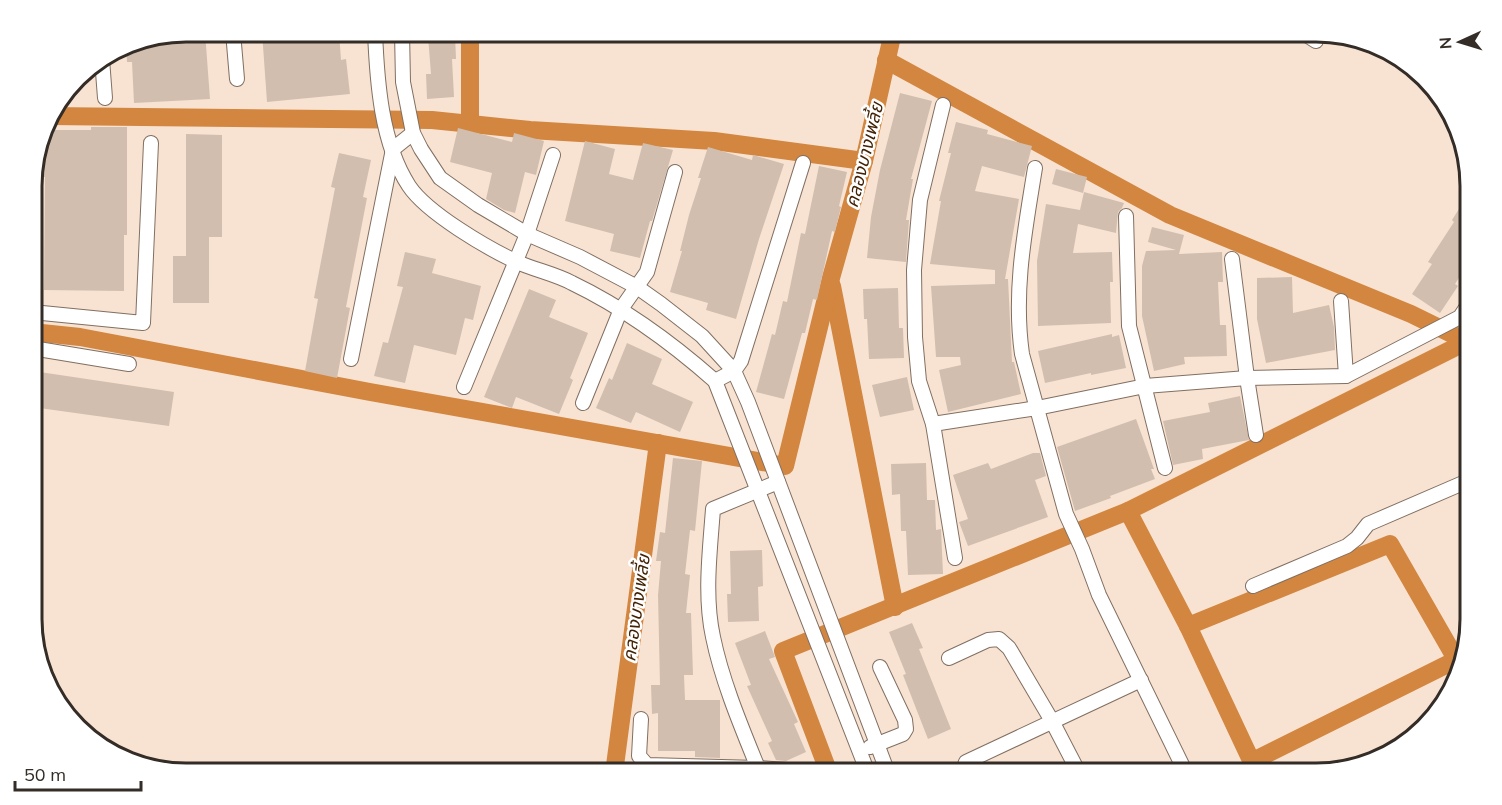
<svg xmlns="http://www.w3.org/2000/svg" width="1502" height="805" font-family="Mulish,'Noto Sans Thai',sans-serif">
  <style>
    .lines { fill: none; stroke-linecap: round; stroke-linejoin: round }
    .canal { stroke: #d3863f; stroke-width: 18 }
    .building { fill: #d2beae }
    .minor-casing { stroke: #816f61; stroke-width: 16 }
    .minor { stroke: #fff; stroke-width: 14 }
    .labels { text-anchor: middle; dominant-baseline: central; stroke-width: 5; stroke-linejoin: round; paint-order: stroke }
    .water-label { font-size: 18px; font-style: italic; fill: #422305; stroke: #fff }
    .rim { fill: none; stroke: #342c26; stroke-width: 3 }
  </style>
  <rect width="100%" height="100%" fill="#f8e3d3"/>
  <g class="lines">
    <!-- canal -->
    <g class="canal">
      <path d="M470,32v91"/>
      <path d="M886,60l284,155 241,99 57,28"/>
      <path d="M49,116l383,4 98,10 184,11 150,20"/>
      <path d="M832,286l63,321"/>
      <path d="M32,332l48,5 290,55 415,74 46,-188 33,-117 29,-129"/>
      <path d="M1128,511l60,115 69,147"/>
      <path d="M1188,626l202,-82 66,115"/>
      <path d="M1251,762l211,-105"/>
      <path d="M614,773l44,-330"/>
      <path d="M829,773l-46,-122 345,-140 342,-171"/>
    </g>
  </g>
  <!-- building -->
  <g class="building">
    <path d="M186,32h19l5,67 -76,4 -2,-41h-5l-1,-18z"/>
    <path d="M262,32h77l2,28 5,-1 4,35 -83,8z"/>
    <path d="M455,34l1,25h-4l2,38 -27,2 -1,-25h5l-3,-38z"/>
    <path d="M900,93l32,8 -21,78h2l-7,41h3l-3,42 -39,-4 4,-41 9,-47z"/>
    <path d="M956,122l32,8 -1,4 45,12 -8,31 -42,-11 -7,25 44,8 -14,80h3l4,83h2l7,32 -73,18 -9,-42 22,-5 -1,-8h-24l-5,-71 64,-2v-14l-65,-6 11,-63h-2l12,-48h-3z"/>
    <path d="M91,127h36v108h-3v56l-80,-1 1,-113h-6v-29l5,-18h47z"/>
    <path d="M458,128l54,14 2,-9 30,8 -8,34 -11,-3 -10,41 -11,-3 -18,-11 6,-26 -42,-11z"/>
    <path d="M186,134l36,1v102h-13v66h-36v-47h13z"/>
    <path d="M585,141l30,8 -6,25 24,6 10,-37 30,7 -21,71h-2l-10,37 -30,-7 4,-17 -49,-13z"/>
    <path d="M708,147l44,13 1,-5 31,9 -25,75 -23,80 -30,-9 2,-7 -38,-11 12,-41h-2l9,-36 12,-37h-3z"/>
    <path d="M339,153l32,7 -8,37 4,1 -21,109 4,1 -13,70 -32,-7 13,-72 -4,-1 21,-110 -4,-1z"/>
    <path d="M819,166l28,6 -8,34 2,1 -6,25 -3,-1 -15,69 -4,-1 -8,34h-3l-18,66 -28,-7 16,-58 3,1 8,-34 4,1 14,-69 4,1z"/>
    <path d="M1056,169l31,8 -4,16 -31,-9z"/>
    <path d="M1084,192l40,11 -2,5 -4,4 -2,21 -38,-9 -5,29 39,-1 1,30h-3l1,41 -73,3 -1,-65 9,-57 34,6z"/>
    <path d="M1469,193v69l-14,22 3,2 -18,27 -28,-19 20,-30 -4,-2 26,-40 -2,-2z"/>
    <path d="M1152,227l32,8 -5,19 43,-2 1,30h-5l2,43h6l1,31 -43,1 1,7 -31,7 -12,-55v-50l4,-15 30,-1 -28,-8z"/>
    <path d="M405,252l31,7 -4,14 49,13 -8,34 -8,-2 -9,37 -42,-10 -9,38 -31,-7 9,-34 5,1 15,-56 -6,-1z"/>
    <path d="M1292,277l1,36 36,-8 5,22 1,23 -69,13 -9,-44v-41z"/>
    <path d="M898,288l1,40h4l1,30 -35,1 -2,-40h-3l-1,-30z"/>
    <path d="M529,289l27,11 -7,17 39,16 -18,45 3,2 -14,34 -43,-17 -4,11 -28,-11z"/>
    <path d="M1112,334v3l7,-2 7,33 -35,7v-2l-46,10 -7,-32z"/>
    <path d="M627,343l35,16 -10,25 41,18 -13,30 -44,-20 -5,11 -35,-15 13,-30 3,2z"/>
    <path d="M33,371l141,21 -5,34 -137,-19z"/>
    <path d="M907,377l7,33 -34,7 -8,-32z"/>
    <path d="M1240,396l9,44 -47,9 1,10 -30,6 -10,-44 47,-9 -2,-9z"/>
    <path d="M1136,419l18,50h-3l4,10 -45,17 1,2 -36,13 -18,-64z"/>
    <path d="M1033,453h7l6,23 -11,4 13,37 -80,29 -9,-24 9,-3 -15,-44 35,-12 3,6z"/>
    <path d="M673,458l29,3 -7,70 -5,-1 -5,44 5,1 -4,38h5l2,62h-9l1,25h35v58l-25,-1v-6h-37v-38l-6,1 -1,-29h9l-2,-90 3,-34h-5l4,-29 5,1z"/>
    <path d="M926,463l1,37h8l1,30 5,-1 2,45 -35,1 -2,-44h-5l-1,-37 -8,1 -1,-31z"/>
    <path d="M762,550l1,36 -5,1 1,34 -31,1 -1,-28h4l-1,-43z"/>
    <path d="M912,623l11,25 -4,1 32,80 -23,10 -25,-64 3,-1 -17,-42z"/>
    <path d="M765,631l10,26 -6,2 29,63 -4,2 12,28 -20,9 -10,-1 -8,-17 4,-2 -25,-55 4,-1 -16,-42z"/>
  </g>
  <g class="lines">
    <!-- minor casing -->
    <g class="minor-casing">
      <g id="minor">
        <path d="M233,32l4,47"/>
        <path d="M375,32c2,49 6,111 34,154 18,27 78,62 108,76 18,8 38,12 55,21 52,25 100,60 143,98l153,392"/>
        <path d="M402,32l1,50 10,51 8,16 19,29 38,27 49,29 53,23 57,30 24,17 41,32 32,35 14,31 140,371"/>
        <path d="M1302,32l14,9"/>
        <path d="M102,59l3,39"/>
        <path d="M943,105l-23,95 -6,70 1,67 4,44 14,43 22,134"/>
        <path d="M1035,168c-10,62 -22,123 -13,186l44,160 16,35 17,46 87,178"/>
        <path d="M1126,216l3,110 36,142"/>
        <path d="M1232,259l15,119 9,57"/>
        <path d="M1341,301l5,75"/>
        <path d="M32,312l111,11 8,-180"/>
        <path d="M32,348l97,16"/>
        <path d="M351,359l42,-210 20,-16"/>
        <path d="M715,381l19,-10 7,-10 62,-198"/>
        <path d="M464,387l63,-153 26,-79"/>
        <path d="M583,403l38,-94 26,-37 28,-100"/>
        <path d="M933,424l104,-16 108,-22 102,-8 99,-2 114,-59 10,-15"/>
        <path d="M1253,586l94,-40 10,-8 11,-14 102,-44"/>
        <path d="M949,658l39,-18 11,-1 10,9 43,73 27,52"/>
        <path d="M641,719l-2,37 8,9 111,3 59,4"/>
        <path d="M870,747l33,-13 3,-5 -1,-9 -25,-53"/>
        <path d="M758,768c-17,-42 -36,-87 -45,-131 -9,-41 -3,-87 0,-128l65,-27"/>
        <path d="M962,773l4,-11 175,-82"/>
      </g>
    </g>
    <!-- minor -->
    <use href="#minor" class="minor"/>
  </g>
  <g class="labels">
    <!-- water labels -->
    <g class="water-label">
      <text transform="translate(864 155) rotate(-76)">คลองบางเพลี้ย</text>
      <text transform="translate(636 608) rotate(-82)">คลองบางเพลี้ย</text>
    </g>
  </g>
  <!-- crop -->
  <path d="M0 0H1502V805H0ZM186 42H1316A144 144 0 0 1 1460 186V619A144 144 0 0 1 1316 763H186A144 144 0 0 1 42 619V186A144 144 0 0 1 186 42Z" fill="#fff" fill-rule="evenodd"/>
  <path class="rim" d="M186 42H1316A144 144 0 0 1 1460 186V619A144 144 0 0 1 1316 763H186A144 144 0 0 1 42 619V186A144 144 0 0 1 186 42Z"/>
  <!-- north arrow -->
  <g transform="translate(1460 42) rotate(266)" stroke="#ffffff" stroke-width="4.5" paint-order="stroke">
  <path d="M0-4.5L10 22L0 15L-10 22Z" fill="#342c26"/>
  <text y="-9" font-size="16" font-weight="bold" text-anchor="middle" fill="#342c26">N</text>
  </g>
  <!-- scale -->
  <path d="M15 781v9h126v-9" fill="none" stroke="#342c26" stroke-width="3"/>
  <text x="24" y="781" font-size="18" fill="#342c26" stroke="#ffffff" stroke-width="4.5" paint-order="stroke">50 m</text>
</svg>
